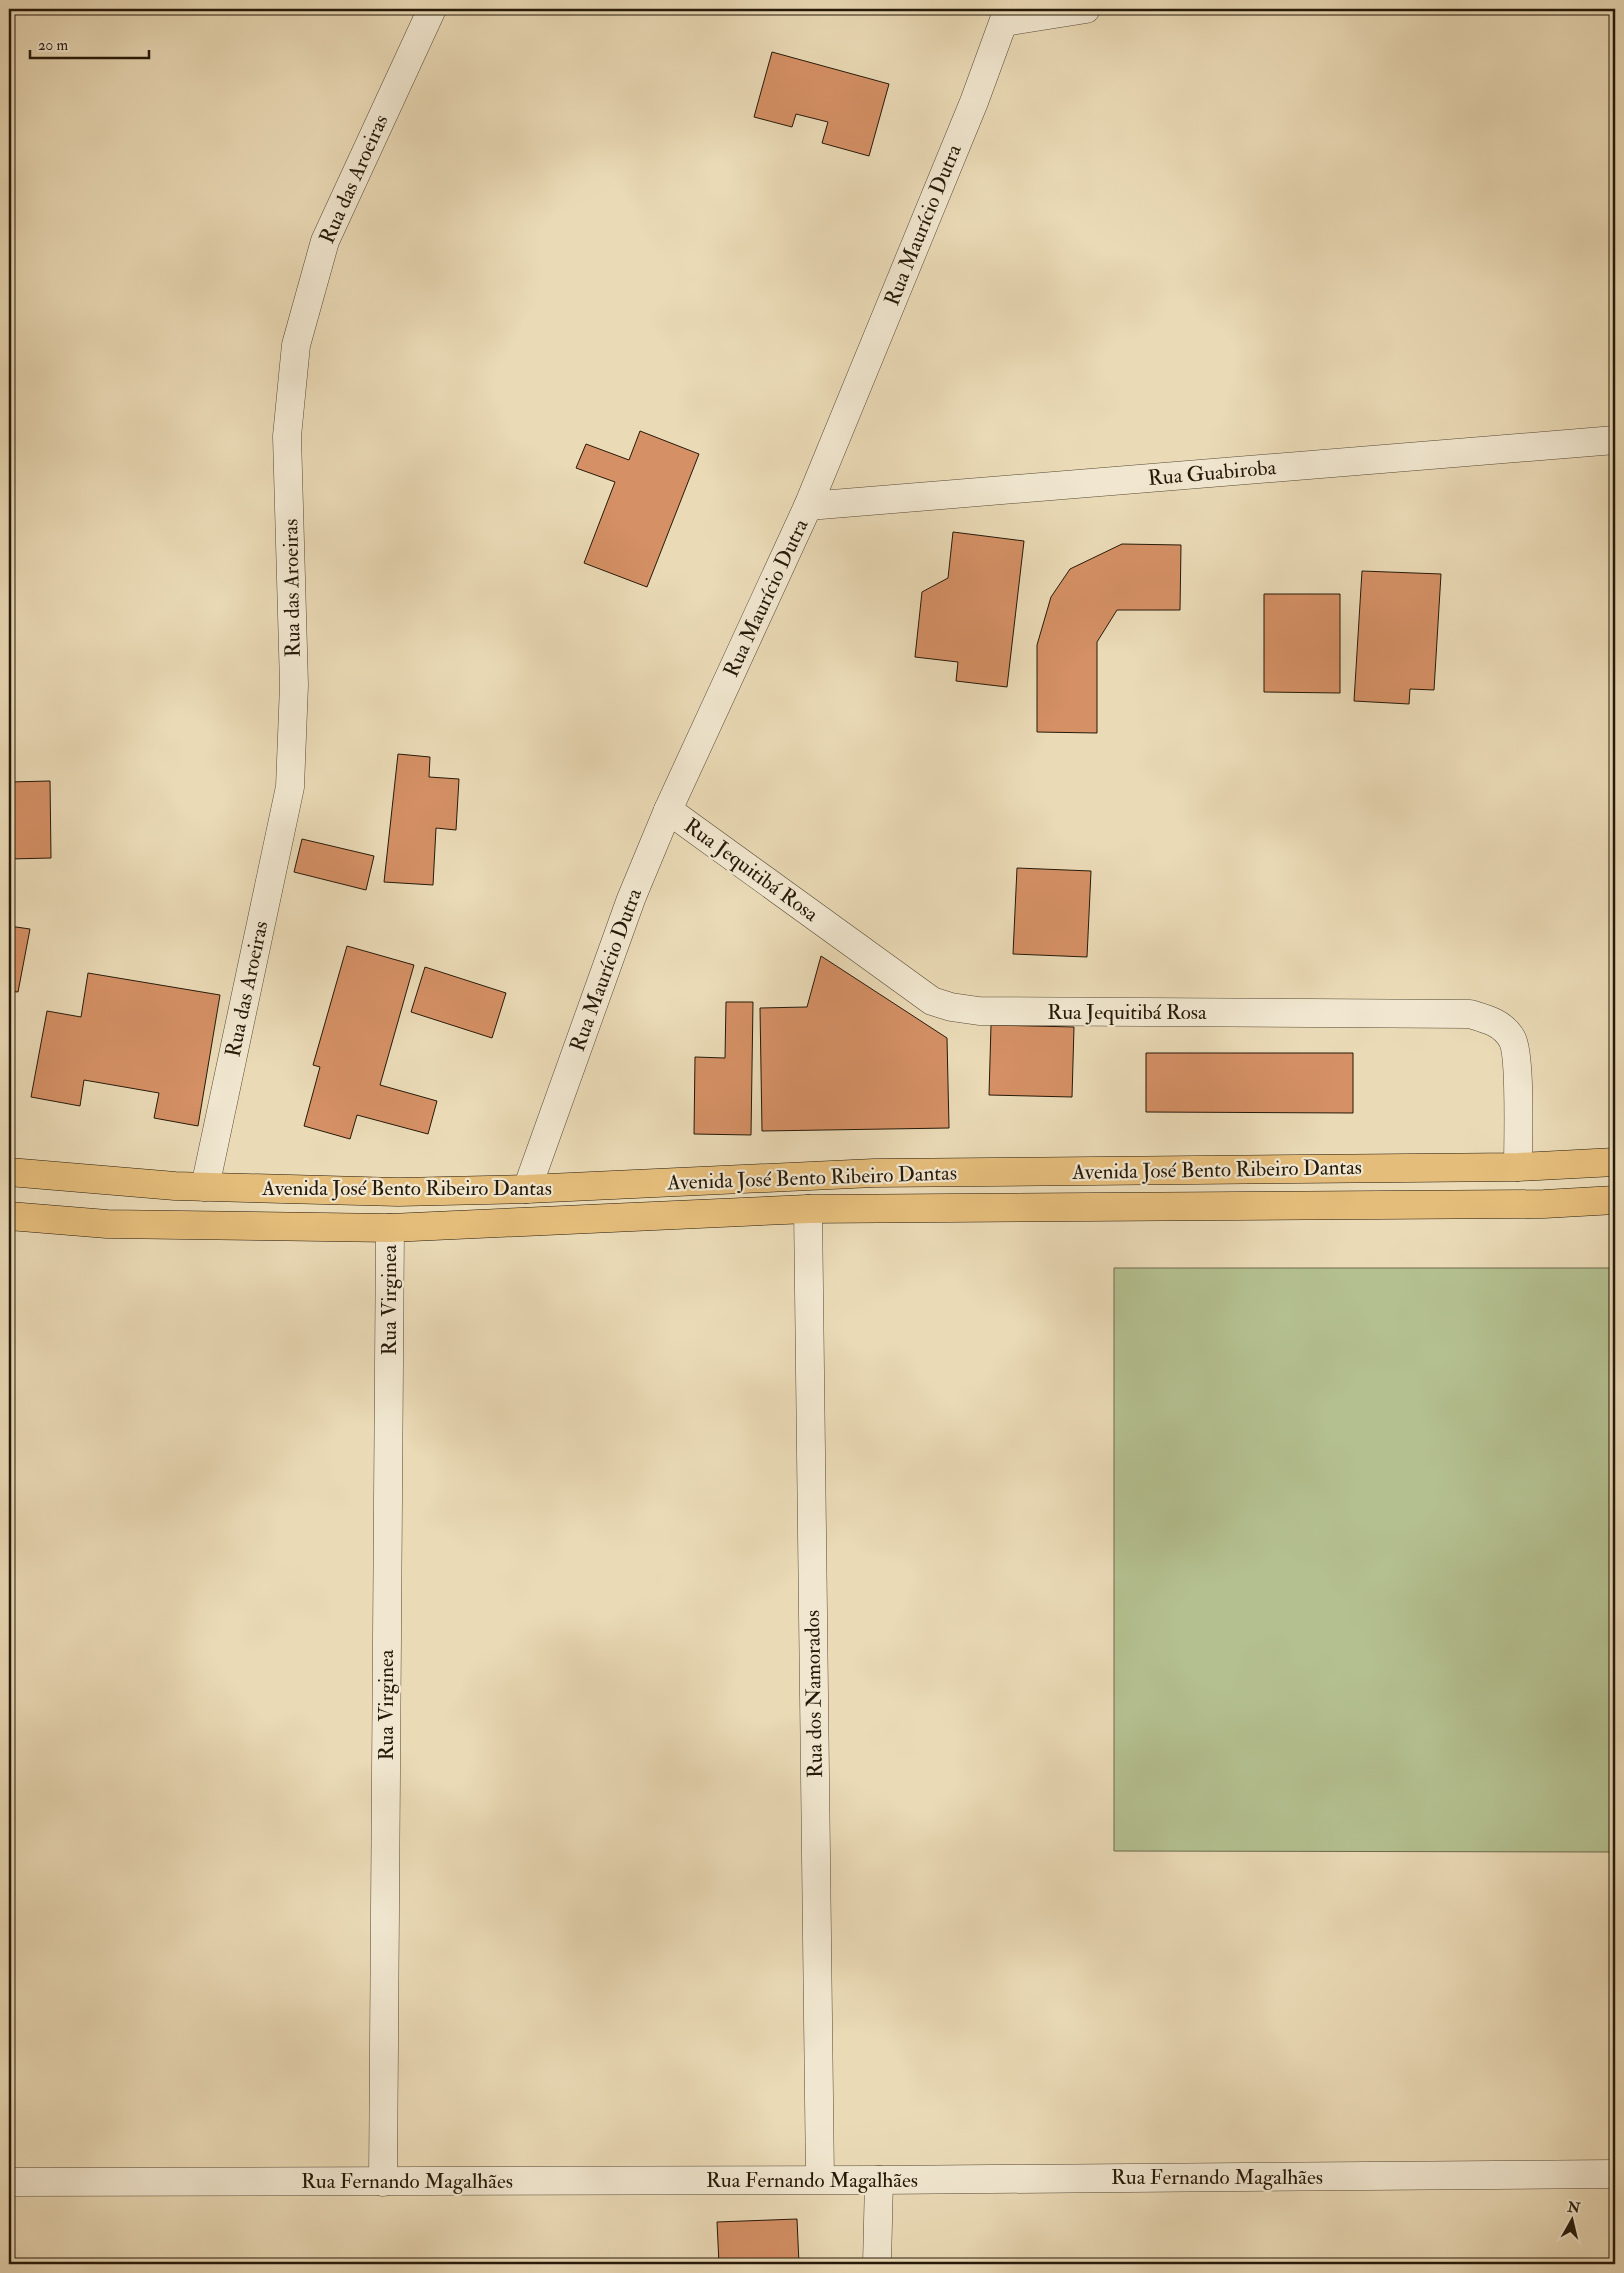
<svg xmlns="http://www.w3.org/2000/svg" width="1624" height="2273" font-family="'IM FELL Double Pica',serif">
  <style>
    .green { fill: #b4c090; stroke: #6c6c4c }
    .building { fill: #d59065; stroke: #251909 }
    .lines { fill: none; stroke-linecap: round; stroke-linejoin: round }
    .street-casing { stroke: #564934; stroke-width: 29 }
    .primary-casing { stroke: #251909; stroke-width: 29 }
    .street { stroke: #f1e7d0; stroke-width: 28 }
    .primary { stroke: #e5bd7b; stroke-width: 28 }
    .labels { text-anchor: middle; dominant-baseline: central; stroke-width: 4.5; stroke-linejoin: round; paint-order: stroke }
    .street-label { font-size: 21px; fill: #251909; stroke: #f1e7d0 }
  </style>
  <rect width="100%" height="100%" fill="#eadab6"/>
  <filter id="stains"><feTurbulence type="fractalNoise" baseFrequency=".004" numOctaves="4"/><feColorMatrix values="0 0 0 0 .2 0 0 0 0 .09 0 0 0 0 .02 0 0 0 .5 -.17"/></filter>
  <radialGradient id="worn" r=".72"><stop offset=".6" stop-color="#630" stop-opacity="0"/><stop offset="1" stop-color="#630" stop-opacity=".3"/></radialGradient>
  <!-- green -->
  <path class="green" d="M1114,1268h501v584l-501,-1z"/>
  <!-- building -->
  <g class="building">
    <path d="M772,52l117,32 -20,72 -47,-13 6,-21 -32,-8 -4,13 -38,-10z"/>
    <path d="M640,431l59,23 -52,133 -63,-24 31,-81 -39,-14 10,-24 43,16z"/>
    <path d="M953,532l71,9 -17,146 -51,-6 2,-19 -43,-5 7,-65 26,-14z"/>
    <path d="M1122,544l59,1 -1,65h-63l-20,32v91l-60,-1v-87l14,-48 19,-28z"/>
    <path d="M1362,571l79,3 -7,116 -24,-1 -1,15 -55,-3z"/>
    <path d="M1264,594h76v99l-76,-1z"/>
    <path d="M398,754l32,3 -1,20 30,2 -3,51 -20,-2 -3,57 -49,-3z"/>
    <path d="M50,781l1,77 -42,1v-77z"/>
    <path d="M302,839l72,17 -8,34 -72,-18z"/>
    <path d="M1017,868l74,3 -4,86 -74,-3z"/>
    <path d="M9,926l21,3 -12,63 -9,-1z"/>
    <path d="M347,946l67,19 -34,120 57,16 -9,33 -71,-19 -7,24 -46,-13 16,-59 -7,-2z"/>
    <path d="M821,956l126,82 2,90 -187,3 -2,-123 47,-1z"/>
    <path d="M425,967l81,26 -14,45 -81,-26z"/>
    <path d="M88,973l132,22 -22,131 -44,-8 5,-25 -75,-13 -4,26 -49,-9 16,-86 34,6z"/>
    <path d="M726,1002h27l-2,133 -57,-1 1,-77 30,1z"/>
    <path d="M991,1025l83,2 -2,70 -83,-2z"/>
    <path d="M1146,1053h207v60l-207,-1z"/>
    <path d="M797,2219l2,45h-80l-2,-42z"/>
  </g>
  <g class="lines">
    <!-- street casing -->
    <g class="street-casing">
      <g id="street">
        <path d="M1004,22l82,-13"/>
        <path d="M808,506l807,-66"/>
        <path d="M668,810l264,191 19,6 28,4 491,3c17,5 33,9 42,25 9,16 6,105 6,128"/>
        <path d="M205,1187l85,-400 4,-102 -7,-249 9,-91 29,-104 107,-232"/>
        <path d="M527,1189l104,-290 37,-89 140,-304 166,-404 34,-93"/>
        <path d="M808,1209l12,970"/>
        <path d="M9,2182l870,-2 736,-6"/>
        <path d="M383,2182l7,-954"/>
        <path d="M877,2264l2,-84"/>
      </g>
    </g>
    <!-- primary casing -->
    <g class="primary-casing">
      <g id="primary">
        <path d="M9,1172l166,14 223,6 129,-3 347,-16 644,-6 97,-5"/>
        <path d="M9,1216l98,8 283,4 418,-19 736,-5 71,-4"/>
      </g>
    </g>
    <!-- street -->
    <use href="#street" class="street"/>
    <!-- primary -->
    <use href="#primary" class="primary"/>
  </g>
  <g class="labels">
    <!-- street labels -->
    <g class="street-label">
      <text transform="translate(354 179) rotate(-66)">Rua das Aroeiras</text>
      <text transform="translate(923 225) rotate(-68)">Rua Maurício Dutra</text>
      <text transform="translate(1212 473) rotate(-5)">Rua Guabiroba</text>
      <text transform="translate(292 588) rotate(-91)">Rua das Aroeiras</text>
      <text transform="translate(766 598) rotate(-65)">Rua Maurício Dutra</text>
      <text transform="translate(751 870) rotate(36)">Rua Jequitibá Rosa</text>
      <text transform="translate(606 970) rotate(-70)">Rua Maurício Dutra</text>
      <text transform="translate(247 989) rotate(-78)">Rua das Aroeiras</text>
      <text x="1127" y="1012">Rua Jequitibá Rosa</text>
      <text transform="translate(1217 1170) rotate(-1)">Avenida José Bento Ribeiro Dantas</text>
      <text transform="translate(812 1178) rotate(-2)">Avenida José Bento Ribeiro Dantas</text>
      <text x="407" y="1188">Avenida José Bento Ribeiro Dantas</text>
      <text transform="translate(389 1300) rotate(-90)">Rua Virginea</text>
      <text transform="translate(814 1694) rotate(-91)">Rua dos Namorados</text>
      <text transform="translate(386 1705) rotate(-90)">Rua Virginea</text>
      <text x="1217" y="2177">Rua Fernando Magalhães</text>
      <text x="812" y="2180">Rua Fernando Magalhães</text>
      <text x="407" y="2181">Rua Fernando Magalhães</text>
    </g>
  </g>
  <!-- margin -->
  <rect width="1624" height="2273" fill="none" stroke="#eadab6" stroke-width="30"/>
  <rect x="10" y="10" width="1604" height="2253" fill="none" stroke="#251909" stroke-width="2.5"/>
  <rect x="15" y="15" width="1594" height="2243" fill="none" stroke="#251909"/>
  <!-- north arrow -->
  <g transform="translate(1572 2220) rotate(8)" stroke="#f1e7d0" stroke-width="4" paint-order="stroke">
  <path d="M0-4L9 19L0 12L-9 19Z" fill="#251909"/>
  <text y="-8" font-size="14" font-weight="bold" text-anchor="middle" fill="#251909">N</text>
  </g>
  <!-- scale -->
  <path d="M30 50v8h119v-8" fill="none" stroke="#251909" stroke-width="2.5"/>
  <text x="38" y="50" font-size="15" fill="#251909" stroke="#f1e7d0" stroke-width="4" paint-order="stroke">20 m</text>
  <rect width="100%" height="100%" filter="url(#stains)"/>
  <rect width="100%" height="100%" fill="url(#worn)"/>
</svg>
